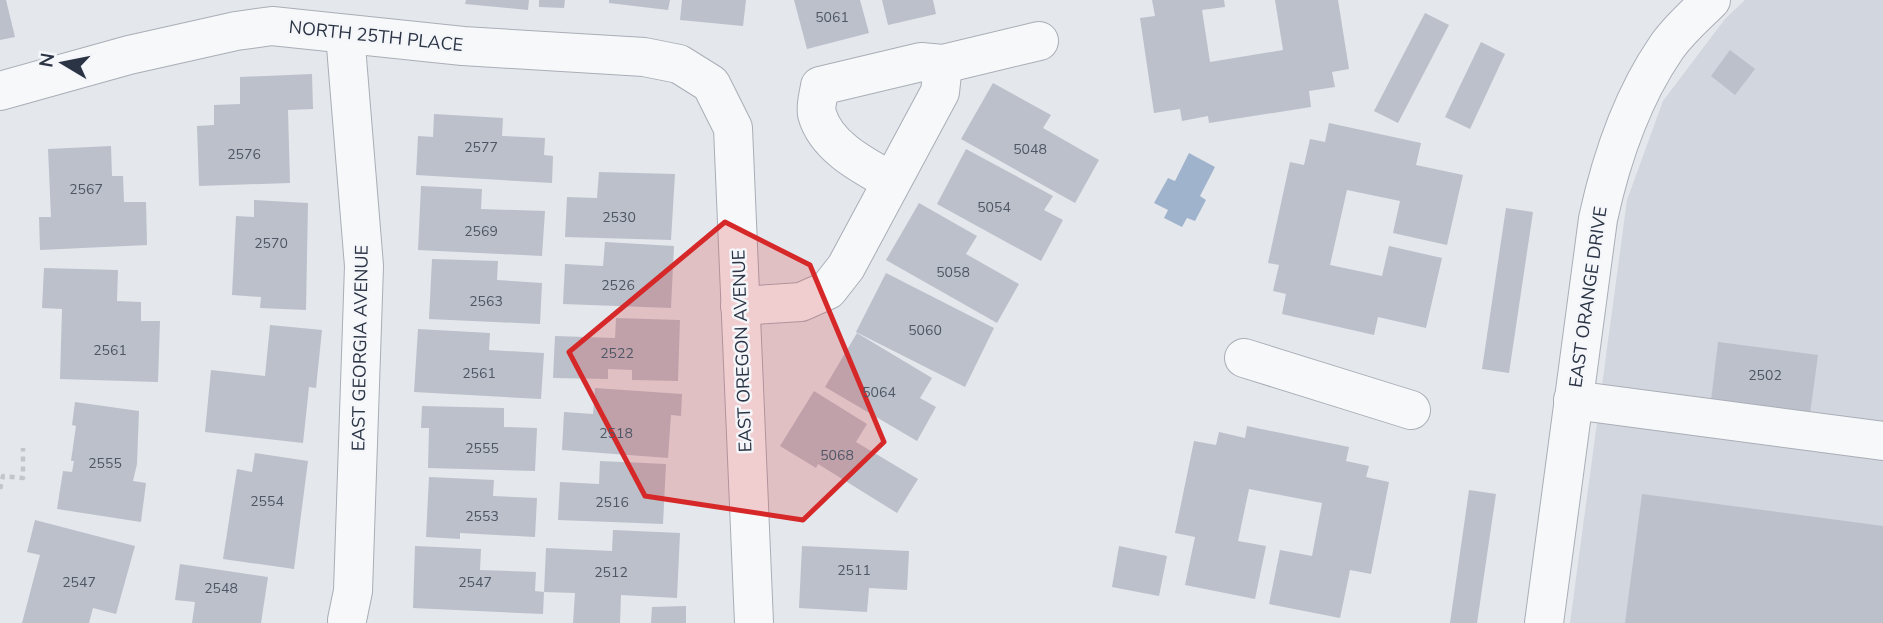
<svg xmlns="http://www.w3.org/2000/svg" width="1883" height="623" font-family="'Nunito Sans',sans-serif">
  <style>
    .built { fill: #d2d6de }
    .water { fill: #9fb4cc }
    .building { fill: #bbc0ca }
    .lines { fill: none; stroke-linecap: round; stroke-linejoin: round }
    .minor-casing { stroke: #a9aeb7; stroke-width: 40 }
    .path { stroke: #c2c5cb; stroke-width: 4.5; stroke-dasharray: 5 5; stroke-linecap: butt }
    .minor { stroke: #f7f8fa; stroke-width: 38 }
    .marked { fill: #d62828; fill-opacity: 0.2; stroke: #d62828; stroke-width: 5; stroke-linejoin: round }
    .labels { text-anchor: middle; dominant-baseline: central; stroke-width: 5; stroke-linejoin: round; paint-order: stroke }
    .number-label { font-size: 14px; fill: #4f5766 }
    .street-label { font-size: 18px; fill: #2b3445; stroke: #f4f6f9 }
  </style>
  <rect width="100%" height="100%" fill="#e4e7ec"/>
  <!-- built -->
  <path class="built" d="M1745,0h138v623h-313l57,-423 36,-99 62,-82z"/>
  <!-- water -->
  <path class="water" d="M1189,153l26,14 -15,29 6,4 -11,21 -8,-3 -5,9 -18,-9 4,-8 -14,-7 14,-25 7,3z"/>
  <!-- building -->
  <g class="building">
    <path d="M0,0h6l9,37 -15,3z"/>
    <path d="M466,0h63l-1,10 -63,-6z"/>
    <path d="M539,0h26l-1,8 -25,-1z"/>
    <path d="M609,0h61l-2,10 -59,-7z"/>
    <path d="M682,0h64l-3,26 -63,-6z"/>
    <path d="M794,0h66l9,33 -62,16z"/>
    <path d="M882,0h51l3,14 -48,11z"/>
    <path d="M1152,0h72l1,7 -23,3 8,52 73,-12 -8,-50h63l11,69 -17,3 3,15 -26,4 2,16 -102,16 -1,-7 -26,5 -2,-12 -26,4 -14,-95 15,-2z"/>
    <path d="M1425,13l24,12 -51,98 -24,-12z"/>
    <path d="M1481,42l24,12 -35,75 -25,-12z"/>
    <path d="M1730,50l25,19 -20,26 -24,-19z"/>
    <path d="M312,74l1,35 -25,1 2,73 -91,3 -2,-60 17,-1v-20l26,-1v-27z"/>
    <path d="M993,83l58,32 -8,13 56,32 -24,43 -114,-64z"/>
    <path d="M434,114l69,4 -1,18 43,2 -1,17 9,1 -1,27 -136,-8 2,-39 15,1z"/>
    <path d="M1329,123l92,20 -5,22 47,10 -16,70 -54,-12 7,-32 -53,-11 -17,75 52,11 7,-30 53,12 -16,70 -48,-11 -4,18 -92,-21 4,-20 -13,-3 6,-26 -11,-2 22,-101 14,3 6,-26 15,3z"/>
    <path d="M111,146l1,30h11l1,26h22l1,43 -107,5 -1,-33h12l-3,-68z"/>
    <path d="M966,149l87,47 -9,14 19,10 -22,41 -104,-57z"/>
    <path d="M599,172l76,2 -4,66 -106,-3 2,-40 30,1z"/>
    <path d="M421,186l61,3 -1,20 64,2 -3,45 -124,-6z"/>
    <path d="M254,200l54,3 -2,107 -46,-2 1,-11 -29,-2 4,-79 18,1z"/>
    <path d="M919,203l58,33 -11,18 53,30 -22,39 -111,-63z"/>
    <path d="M1506,208l27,4 -24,161 -27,-4z"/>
    <path d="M605,242l69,4 -3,62 -108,-4 2,-40 38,2z"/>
    <path d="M432,259l66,2 -1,19 45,3 -2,41 -111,-5z"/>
    <path d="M44,268l74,2 -1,31 24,1v19h19l-2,61 -98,-3 2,-70 -20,-1z"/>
    <path d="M886,273l108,55 -29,59 -109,-55z"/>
    <path d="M616,318l64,2 -2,61 -46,-1v-10l-24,-1v10l-55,-1 2,-42 60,2z"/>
    <path d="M270,325l52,5 -6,58 -7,-1 -6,56 -98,-11 6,-62 54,6z"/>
    <path d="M418,329l72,4 -1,17 55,3 -3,46 -127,-7z"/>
    <path d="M857,333l75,45 -12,20 16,9 -19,34 -92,-54z"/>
    <path d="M1718,342l100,13 -8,59 -99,-13z"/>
    <path d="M595,388l87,6 -1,22 -10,-1 -3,43 -106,-8 2,-38 29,2z"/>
    <path d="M814,391l53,33 -11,18 62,37 -21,34 -79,-49 -2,4 -36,-22z"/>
    <path d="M75,402l64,9 -2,53 -4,17 13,2 -5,39 -84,-13 6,-38 9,1 2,-11h-3l5,-35 -4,-1z"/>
    <path d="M422,406l82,2v19l33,1 -2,43 -107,-3 1,-40h-8z"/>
    <path d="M1247,426l102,21 -3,14 23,5 -3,11 23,5 -18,92 -21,-4 -10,48 -71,-14 11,-54 32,6 10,-53 -73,-14 -11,52 28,5 -11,53 -70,-14 10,-48 -20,-4 19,-92 22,4 3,-13 26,6z"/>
    <path d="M255,453l53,8 -14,108 -71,-10 14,-90 15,3z"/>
    <path d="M600,461l66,3 -3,60 -105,-4 2,-38 39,2z"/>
    <path d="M429,477l65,3 -1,16 44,2 -2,39 -75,-4v6l-34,-2z"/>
    <path d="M1469,490l27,4 -19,129h-27z"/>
    <path d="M1642,494l241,32v97h-258z"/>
    <path d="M35,520l100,26 -19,68 -23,-6 -4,15h-67l18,-68 -13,-3z"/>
    <path d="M613,530l67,3 -3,65 -56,-3 -1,28h-47l2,-30 -31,-1 2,-44 66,3z"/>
    <path d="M415,546l66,3 -1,21 56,2 -1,19 9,1 -1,22 -130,-6z"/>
    <path d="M802,546l107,5 -2,39 -38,-2 -2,24 -68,-4z"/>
    <path d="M1119,546l48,10 -8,40 -47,-9z"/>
    <path d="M180,564l88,13 -7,46h-69l3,-21 -20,-2z"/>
    <path d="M686,606v17h-35l1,-16z"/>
  </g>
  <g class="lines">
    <!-- minor casing -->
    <g class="minor-casing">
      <g id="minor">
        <path d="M345,34l19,232 -11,325 -6,29"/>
        <path d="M0,91l129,-36 107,-24 36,-5 191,20 181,11 35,7 32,20 22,44 21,495"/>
        <path d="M891,181c-27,-15 -65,-34 -74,-67 -2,-8 2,-20 3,-28l101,-24 22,2 96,-23"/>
        <path d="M740,306l61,-4 27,-12 18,-23 94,-175 3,-28"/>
        <path d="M1244,358l167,52"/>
        <path d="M1573,400l310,41"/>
        <path d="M1544,623l54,-404c13,-60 33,-120 68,-171 12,-18 30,-33 45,-48"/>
      </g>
    </g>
    <!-- path -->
    <path class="path" d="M0,489l3,-13 20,2v-30"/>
    <!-- minor -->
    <use href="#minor" class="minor"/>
  </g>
  <!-- marked area -->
  <path class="marked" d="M725,222l85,43 74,177 -81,78 -158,-24 -76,-144z"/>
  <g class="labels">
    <!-- number labels -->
    <g class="number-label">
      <text x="832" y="17">5061</text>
      <text x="481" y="147">2577</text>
      <text x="1030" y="149">5048</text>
      <text x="244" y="154">2576</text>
      <text x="86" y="189">2567</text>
      <text x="994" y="207">5054</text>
      <text x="619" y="217">2530</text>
      <text x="481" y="231">2569</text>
      <text x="271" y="243">2570</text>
      <text x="953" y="272">5058</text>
      <text x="618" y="285">2526</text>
      <text x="486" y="301">2563</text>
      <text x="925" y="330">5060</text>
      <text x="110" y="350">2561</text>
      <text x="617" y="353">2522</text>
      <text x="479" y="373">2561</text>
      <text x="1765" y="375">2502</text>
      <text x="879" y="392">5064</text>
      <text x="616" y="433">2518</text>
      <text x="482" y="448">2555</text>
      <text x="837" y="455">5068</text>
      <text x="105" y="463">2555</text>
      <text x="267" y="501">2554</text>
      <text x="612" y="502">2516</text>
      <text x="482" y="516">2553</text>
      <text x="854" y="570">2511</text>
      <text x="611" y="572">2512</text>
      <text x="79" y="582">2547</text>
      <text x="475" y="582">2547</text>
      <text x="221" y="588">2548</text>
    </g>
    <!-- street labels -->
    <g class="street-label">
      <text transform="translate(376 36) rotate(6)">NORTH 25TH PLACE</text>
      <text transform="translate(1588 297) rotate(-82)">EAST ORANGE DRIVE</text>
      <text transform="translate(360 348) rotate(-89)">EAST GEORGIA AVENUE</text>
      <text transform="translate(742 351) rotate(-92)">EAST OREGON AVENUE</text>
    </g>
  </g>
  <!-- north arrow -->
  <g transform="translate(63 63) rotate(280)" stroke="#f4f6f9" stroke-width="5" paint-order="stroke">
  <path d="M0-5L12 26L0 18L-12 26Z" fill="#2b3445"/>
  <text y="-10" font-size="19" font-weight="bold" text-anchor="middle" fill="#2b3445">N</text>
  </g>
</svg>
